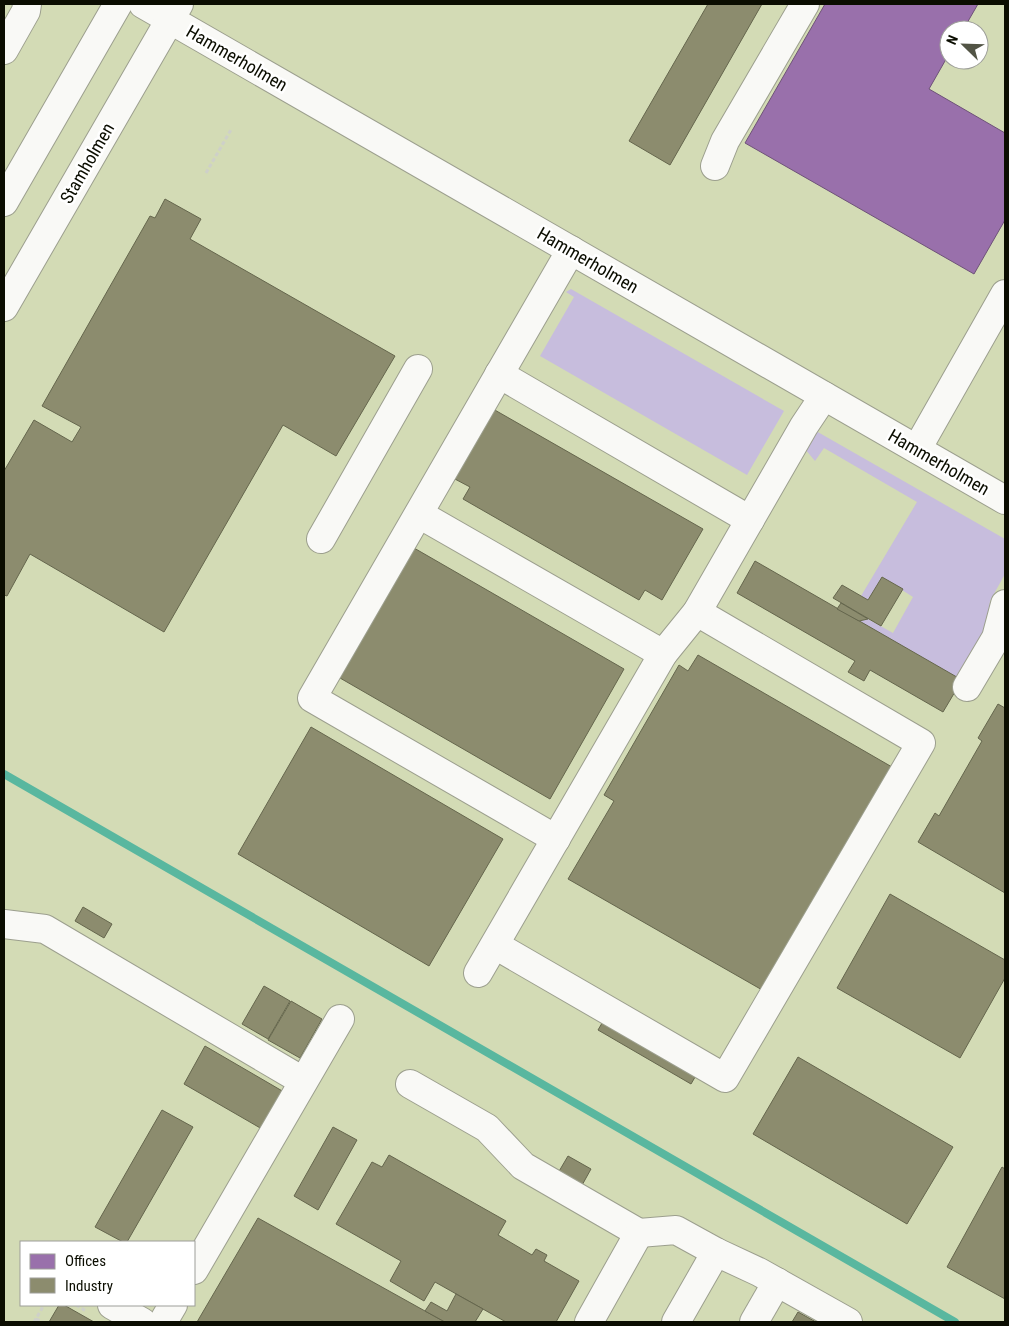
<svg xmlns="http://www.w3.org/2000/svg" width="1009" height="1326" font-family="'Roboto Condensed',sans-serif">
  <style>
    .built { fill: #d3dbb5; fill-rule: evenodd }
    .green { fill: #c7bddd }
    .offices { fill: #9970ab; stroke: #6e5278 }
    .industry { fill: #8c8c6e; stroke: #65664d }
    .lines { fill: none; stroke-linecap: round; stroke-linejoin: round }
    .stream { stroke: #59b79f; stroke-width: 8 }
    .minor-casing { stroke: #9c9f8e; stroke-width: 30 }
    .path { stroke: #ced0c9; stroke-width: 3; stroke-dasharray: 4 2.5; stroke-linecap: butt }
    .minor { stroke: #f9f9f6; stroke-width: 28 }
    .labels { text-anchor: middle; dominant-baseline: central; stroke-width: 5; stroke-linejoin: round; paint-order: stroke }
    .street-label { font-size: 18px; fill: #0b0d01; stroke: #fff }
  </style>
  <rect width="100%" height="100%" fill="#d5d9c3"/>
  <!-- built -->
  <path class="built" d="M4,4h1001v1318h-1001zM949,30h30v30h-30zM21,1242h173v63h-173z"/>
  <!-- green -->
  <g class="green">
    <path d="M571,289l213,122 -37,64 -207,-119 34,-59 -8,-5z"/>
    <path d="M816,431l189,108v35l-15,27 -3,30 -28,48 -100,-58 9,-2 25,14 20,-36 -11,-7v-1l-20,-12 -14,23 -7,-4 56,-94 -93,-54 -9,13 -10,-12z"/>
  </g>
  <!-- offices -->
  <path class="offices" d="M825,4h153l-15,26h-14v24l-20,35 76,44v87l-31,54 -229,-131z"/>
  <!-- industry -->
  <g class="industry">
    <path d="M708,4h54l-92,161 -41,-24z"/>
    <path d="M165,199l36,20 -11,20 205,117 -59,100 -53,-31 -119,207 -134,-78 -23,42 -3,-1v-124l30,-51 38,22 9,-15 -39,-21 108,-190 5,2z"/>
    <path d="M493,409l210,120 -41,71 -17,-10 -6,10 -176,-101 7,-12 -17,-9z"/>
    <path d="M414,548l210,121 -74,130 -210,-121z"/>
    <path d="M755,561l207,119 -19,32 -73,-42 -6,11 -16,-9 7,-11 -118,-68z"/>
    <path d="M882,577l21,12 -22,37 -48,-28 9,-13 26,15z"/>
    <path d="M841,603l27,16 -9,2 -22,-12z"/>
    <path d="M698,655l194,112 -128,224 -196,-112 46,-78 -10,-6 75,-130 9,6z"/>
    <path d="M998,704l7,4v185l-87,-51 17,-29 4,3 43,-75 -4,-3z"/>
    <path d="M311,727l192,112 -74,127 -191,-112z"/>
    <path d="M890,894l115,66v18l-45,80 -123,-70z"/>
    <path d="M83,907l29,17 -8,14 -29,-17z"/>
    <path d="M264,986l26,15 -22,38 -26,-15z"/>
    <path d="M291,1001l31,18 -22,39 -32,-18z"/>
    <path d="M605,1018l93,54 -7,12 -93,-54z"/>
    <path d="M205,1046l79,46 -22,37 -78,-45z"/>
    <path d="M798,1057l155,90 -46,77 -154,-90z"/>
    <path d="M162,1110l31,17 -66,115h-4l-28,-15z"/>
    <path d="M333,1127l24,13 -39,70 -24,-14z"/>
    <path d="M389,1155l117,66 -8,14 34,20 4,-6 11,6 -3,6 35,20 -23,41h-50l-71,-40 -11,19 -34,-20 11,-20 -65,-37 36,-62 10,5z"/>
    <path d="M568,1156l23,13 -10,18 -23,-14z"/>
    <path d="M1002,1167l3,2v130l-58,-32z"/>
    <path d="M258,1218l167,93 20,11h-248z"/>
    <path d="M456,1294l27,15 -8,13h-30l-20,-11 6,-9 16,9z"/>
    <path d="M59,1305h5l30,17h-45z"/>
    <path d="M798,1312l18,10h-24z"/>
  </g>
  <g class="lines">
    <!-- stream -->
    <path class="stream" d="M4,774l951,548"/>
    <!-- minor casing -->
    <g class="minor-casing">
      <g id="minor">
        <path d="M143,4l862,496"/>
        <path d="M4,50l22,-39 1,-7"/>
        <path d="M715,166l10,-25 80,-137"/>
        <path d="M4,202l114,-198"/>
        <path d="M4,307l175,-303"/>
        <path d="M499,374l251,146"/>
        <path d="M917,449l88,-155"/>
        <path d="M419,514l244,140"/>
        <path d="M321,539l97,-170"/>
        <path d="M967,687l29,-49 9,-34"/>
        <path d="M556,839l-244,-141 259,-448"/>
        <path d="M4,924l41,5 258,152"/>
        <path d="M495,945l230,133 196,-335 -224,-131"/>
        <path d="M478,973l185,-319 34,-42 107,-186 20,-30"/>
        <path d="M410,1084l77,44 36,38 116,67 -50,89"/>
        <path d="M639,1233l37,-3 40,22 43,20 89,50"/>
        <path d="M194,1270l146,-251"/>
        <path d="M112,1305l30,17"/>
        <path d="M163,1322l10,-17"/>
        <path d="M676,1322l40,-70"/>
        <path d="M754,1322l23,-40"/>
      </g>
    </g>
    <!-- path -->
    <g class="path">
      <path d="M206,173l26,-45"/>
      <path d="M76,1305l10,6"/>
      <path d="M36,1319l7,3"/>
      <path d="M34,1322l10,-17"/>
    </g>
    <!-- minor -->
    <use href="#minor" class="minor"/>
  </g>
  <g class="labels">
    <!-- street labels -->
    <g class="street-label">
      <text transform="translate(237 58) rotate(30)">Hammerholmen</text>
      <text transform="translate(87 163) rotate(-60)">Stamholmen</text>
      <text transform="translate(588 260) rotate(30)">Hammerholmen</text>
      <text transform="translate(939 462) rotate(30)">Hammerholmen</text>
    </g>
  </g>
  <!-- border -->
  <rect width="1009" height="1326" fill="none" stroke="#0b0d01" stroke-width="10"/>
  <!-- legend -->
  <rect x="20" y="1241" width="175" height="65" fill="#ffffff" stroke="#9d9e99"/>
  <rect x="30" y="1254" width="25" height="15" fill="#9970ab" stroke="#9d9e99"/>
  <text x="65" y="1266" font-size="15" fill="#0b0d01">Offices</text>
  <rect x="30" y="1278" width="25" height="15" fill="#8c8c6e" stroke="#9d9e99"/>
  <text x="65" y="1291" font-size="15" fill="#0b0d01">Industry</text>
  <!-- north arrow -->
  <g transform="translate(964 45) rotate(293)"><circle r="24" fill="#ffffff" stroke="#9d9e99"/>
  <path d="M0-4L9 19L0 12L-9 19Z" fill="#525445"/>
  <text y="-8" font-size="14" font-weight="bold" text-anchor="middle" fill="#0b0d01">N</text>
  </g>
</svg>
